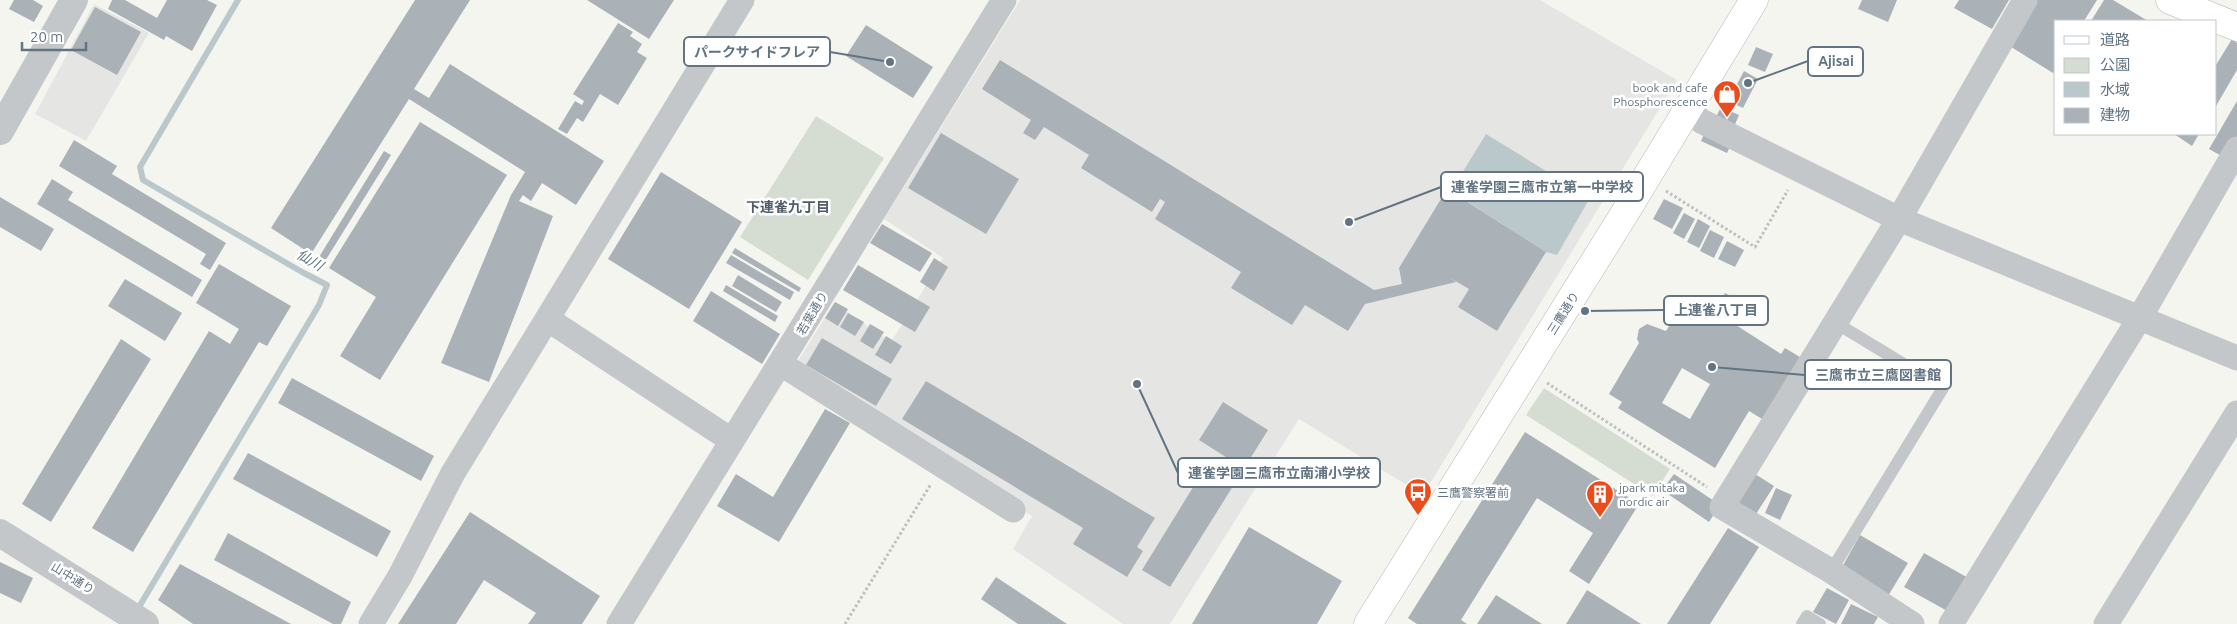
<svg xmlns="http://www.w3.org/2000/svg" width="2237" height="624" font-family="Ubuntu,'Noto Sans JP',sans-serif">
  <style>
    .built { fill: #e5e6e4 }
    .green { fill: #d5dcd1 }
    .water { fill: #bac7cb }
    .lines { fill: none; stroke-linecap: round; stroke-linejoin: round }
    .stream { stroke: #bac7cb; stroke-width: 6 }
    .building { fill: #aab2b7; fill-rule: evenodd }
    .secondary-casing { stroke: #b3b9bd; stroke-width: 29 }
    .path { stroke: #bdbfc1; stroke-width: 3; stroke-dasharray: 2.5 2.5; stroke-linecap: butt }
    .service { stroke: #c4c7ca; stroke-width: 12 }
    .minor { stroke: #c4c7ca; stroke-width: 25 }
    .tertiary { stroke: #c4c7ca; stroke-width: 28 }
    .secondary { stroke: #fff; stroke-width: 28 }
    .labels { text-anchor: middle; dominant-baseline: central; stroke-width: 5; stroke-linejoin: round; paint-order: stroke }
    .poi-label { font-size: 12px; fill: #627483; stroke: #fff; text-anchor: start }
    .street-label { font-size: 12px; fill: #627483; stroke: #fff }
    .neighbourhood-label { font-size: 14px; font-weight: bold; fill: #505d68; stroke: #fff }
    .water-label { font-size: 14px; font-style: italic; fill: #5e7780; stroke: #fff }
    .leader { fill: none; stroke: #627483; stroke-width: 2 }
    .callout-dot { fill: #627483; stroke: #fff; stroke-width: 2 }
    .callout { fill: #fff; stroke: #627483; stroke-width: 2 }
    .callout-label { font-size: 14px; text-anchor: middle; font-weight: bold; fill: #627483 }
  </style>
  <rect width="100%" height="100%" fill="#f5f5f0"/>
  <!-- built -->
  <g class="built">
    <path d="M1020,0h520l137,80 -254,415 -124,-76 -129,205h-47l-110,-75 19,-33 -89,-51 -149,-98 40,-64 57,39 52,-84 -59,-39z"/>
    <path d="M94,4l55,29 -63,108 -51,-27z"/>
  </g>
  <!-- green -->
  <g class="green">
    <path d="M816,116l68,42 -76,122 -68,-43z"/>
    <path d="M1544,388l126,81 -17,27 -127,-81z"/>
  </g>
  <!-- water -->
  <path class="water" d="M1486,134l104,64 -33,57 -11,-3 -95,-61z"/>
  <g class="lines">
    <!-- stream -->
    <path class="stream" d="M136,612l183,-307 8,-20 -25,-13 -159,-92 -3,-13 98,-167"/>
  </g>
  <!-- building -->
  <g class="building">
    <path d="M14,0h19l10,6 -9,16 -25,-13z"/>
    <path d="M112,0h13l32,18 10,-18h40l10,5 -25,46 -26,-15 -2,4 -56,-31z"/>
    <path d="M415,0h55l-56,89 15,9 21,-34 154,97 -28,44 -34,-22 -11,18 -8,-6 -4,6 34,15 -64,166 -48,-19 70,-168 14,-23 -116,-73 -98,155 -40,-26z"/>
    <path d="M587,0h87l-25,39z"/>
    <path d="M1862,0h35l-9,22 -30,-13z"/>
    <path d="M1959,0h50l-17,29 -38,-21z"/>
    <path d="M2035,0h62l-13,21h-28v47l-3,5 -45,-28z"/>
    <path d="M2104,0h9l35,21h-57z"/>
    <path d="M95,7l46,25 -24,43 -46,-25z"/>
    <path d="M618,23l15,9 -3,4 12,8 -5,8 10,6 -29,47 -18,-11 -17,28 -6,-4 -10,16 -9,-5 17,-28 7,4 2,-4 -11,-7z"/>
    <path d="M866,25l67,42 -20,31 -67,-42z"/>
    <path d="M2232,39l5,4v27l-21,36v-41z"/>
    <path d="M1756,47l17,7 -8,18 -17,-7z"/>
    <path d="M1000,60l374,230 28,-6 -3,-16 48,-79 99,63 -49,79 -39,-24 11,-18 -19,-11 6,4 -91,22 -17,27 -43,-26 -13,20 -61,-37 10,-16 -86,-53 10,-17 -5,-3 -8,13 -71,-44 8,-13 -45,-28 -9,13 -12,-7 8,-13 -49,-31z"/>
    <path d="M1744,71l14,8 -15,29 -15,-7z"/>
    <path d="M2237,101v40l-10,18 -18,-10z"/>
    <path d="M1721,107l18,8 -6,14 -19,-8z"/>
    <path d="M420,122l87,53 -127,205 -40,-24 36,-59 -47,-29z"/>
    <path d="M1706,130l26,12 -5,11 -26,-12z"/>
    <path d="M941,133l78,46 -33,55 -78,-46z"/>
    <path d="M2174,134h25l-7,12z"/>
    <path d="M74,140l43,26 -5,8 114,69 -16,27 -10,-6 6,-10 -147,-88z"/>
    <path d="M384,151l7,4 -69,111 -6,-4z"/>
    <path d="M661,172l81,50 -53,87 -81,-50z"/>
    <path d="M52,179l21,13 -5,8 134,80 -10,17 -155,-93z"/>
    <path d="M0,197l54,32 -13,22 -41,-24z"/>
    <path d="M1664,199l19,9 -11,21 -19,-10z"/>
    <path d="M1684,213l11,6 -11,20 -11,-6z"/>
    <path d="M1698,219l12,7 -11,22 -12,-6z"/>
    <path d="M882,224l50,29 -12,19 -50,-29z"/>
    <path d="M1710,230l14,7 -10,21 -14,-7z"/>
    <path d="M1727,241l17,9 -9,17 -17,-8z"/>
    <path d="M735,248l66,40 -2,4 -67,-39z"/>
    <path d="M731,255l63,37 -4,8 -64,-37z"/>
    <path d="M934,258l14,9 -14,24 -14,-9z"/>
    <path d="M219,264l72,42 -24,40 -8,-4 -126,210 -41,-24 117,-197 21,13 9,-15 -43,-26z"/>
    <path d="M858,265l72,42 -15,25 -72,-42z"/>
    <path d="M738,275l44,27 -6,10 -44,-26z"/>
    <path d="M125,279l57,34 -17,28 -57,-35z"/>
    <path d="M726,285l52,31 -3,6 -52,-31z"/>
    <path d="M711,291l69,43 -18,30 -69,-43z"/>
    <path d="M1725,293l29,15 -8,16 -28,-16z"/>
    <path d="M1689,295l92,59 4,-6 15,9 -38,62 -13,-8 -34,57 -97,-60 4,-6 -13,-8 30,-51 -2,-4 2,-10 8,-5 19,7zM1682,368l28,16 -20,35 -28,-16z"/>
    <path d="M835,302l13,7 -10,17 -13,-8z"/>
    <path d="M848,313l16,9 -9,14 -15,-9z"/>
    <path d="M870,324l14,8 -11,17 -13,-8z"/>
    <path d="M886,336l16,10 -11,18 -16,-9z"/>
    <path d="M822,338l70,41 -16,27 -70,-41z"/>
    <path d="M121,339l30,20 -100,163 -29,-18z"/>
    <path d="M292,378l142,78 -13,25 -143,-78z"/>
    <path d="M926,381l229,137 -18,29 6,4 -16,26 -54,-33 10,-16 -181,-109z"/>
    <path d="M1223,402l45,28 -98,157 -28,-17 66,-107 24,15 8,-12 -41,-26z"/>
    <path d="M825,409l25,14 -71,119 -62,-36 19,-32 37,23z"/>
    <path d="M1525,432l114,72 -50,80 -20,-13 24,-38 -56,-35 -76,122 6,4h-50l-9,-6z"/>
    <path d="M248,453l143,78 -14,26 -144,-78z"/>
    <path d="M1674,474l46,31 -11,17 -47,-32z"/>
    <path d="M1755,474l19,12 -18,28 -19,-12z"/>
    <path d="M1776,488l16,7 -12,25 -15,-7z"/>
    <path d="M470,512l130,84 -18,28h-54l8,-11 -52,-33 -28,44h-58z"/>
    <path d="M1249,527l93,54 -25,43h-125z"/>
    <path d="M1728,528l31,19 -49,77h-43z"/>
    <path d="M228,533l123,69 -10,22h-8l-119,-64z"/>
    <path d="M1860,535l48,28 -20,33 -47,-27z"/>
    <path d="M1924,553l46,26 -19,34 -47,-26z"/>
    <path d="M0,562l33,16 -12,25 -21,-10z"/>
    <path d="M180,564l111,60h-98l-35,-24z"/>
    <path d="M996,577l71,47h-49l-37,-25z"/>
    <path d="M1827,588l22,12 -13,24 -23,-12z"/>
    <path d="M1587,590l54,34h-75z"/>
    <path d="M1496,595l46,29h-65z"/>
    <path d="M1851,604l27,13 -4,7h-33z"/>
  </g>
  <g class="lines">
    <!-- secondary casing -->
    <g class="secondary-casing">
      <g id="secondary">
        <path d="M2170,0l67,27"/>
        <path d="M1368,624l255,-408 131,-216"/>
      </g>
    </g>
    <!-- path -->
    <g class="path">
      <path d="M1666,191l89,56 33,-57"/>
      <path d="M1547,383l160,104"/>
      <path d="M845,624l86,-140"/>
    </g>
    <!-- service -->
    <g class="service">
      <path d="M1831,571l112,-183 -107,-65"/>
      <path d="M1802,624l5,-8 13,8"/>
    </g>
    <!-- minor -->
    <g class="minor">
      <path d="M1688,108l13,13 198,98 338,139"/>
      <path d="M549,320l182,120"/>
      <path d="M781,364l232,146"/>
      <path d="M371,624l29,-48 53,-103 289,-473"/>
      <path d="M619,624l385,-624"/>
      <path d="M1912,624l-81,-53 -109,-64 177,-288 126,-219"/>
      <path d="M1951,624l188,-305 98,-170"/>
      <path d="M2106,624l131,-211"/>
    </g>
    <!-- tertiary -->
    <g class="tertiary">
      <path d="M0,131l74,-131"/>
      <path d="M0,533l145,91"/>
    </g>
    <!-- secondary -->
    <use href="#secondary" class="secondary"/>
  </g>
  <!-- icons -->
  <defs>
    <g id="shop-pin" transform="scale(1.4375)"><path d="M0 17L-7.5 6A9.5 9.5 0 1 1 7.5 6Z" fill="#ea4c1b" stroke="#fff"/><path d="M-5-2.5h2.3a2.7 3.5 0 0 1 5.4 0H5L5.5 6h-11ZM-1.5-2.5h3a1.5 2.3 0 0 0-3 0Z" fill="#fff"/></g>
    <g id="bus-pin" transform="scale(1.4375)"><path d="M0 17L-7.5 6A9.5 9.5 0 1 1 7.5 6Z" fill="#ea4c1b" stroke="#fff"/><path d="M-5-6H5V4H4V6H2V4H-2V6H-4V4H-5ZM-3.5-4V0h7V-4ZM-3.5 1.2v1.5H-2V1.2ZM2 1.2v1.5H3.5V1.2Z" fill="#fff"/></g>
    <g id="building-pin" transform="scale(1.4375)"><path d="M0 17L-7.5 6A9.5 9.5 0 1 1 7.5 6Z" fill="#ea4c1b" stroke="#fff"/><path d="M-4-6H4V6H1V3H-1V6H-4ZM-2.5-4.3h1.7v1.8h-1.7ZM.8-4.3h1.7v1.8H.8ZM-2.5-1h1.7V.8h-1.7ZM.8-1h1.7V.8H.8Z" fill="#fff"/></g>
  </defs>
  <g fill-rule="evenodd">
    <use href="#shop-pin" x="1727" y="94"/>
    <use href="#bus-pin" x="1418" y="492"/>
    <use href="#building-pin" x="1600" y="494"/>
  </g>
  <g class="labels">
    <!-- poi labels -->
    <g class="poi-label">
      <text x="1708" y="87" text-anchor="end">book and cafe<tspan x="1708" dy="14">Phosphorescence</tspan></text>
      <text x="1619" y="487">jpark mitaka<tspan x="1619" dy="14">nordic air</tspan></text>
      <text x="1437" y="492">三鷹警察署前</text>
    </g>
    <!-- street labels -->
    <g class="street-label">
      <text transform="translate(812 313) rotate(-59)">若葉通り</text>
      <text transform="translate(1563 313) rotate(-58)">三鷹通り</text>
      <text transform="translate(73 578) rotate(32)">山中通り</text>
    </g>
    <!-- neighbourhood labels -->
    <g class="neighbourhood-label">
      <text x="788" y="207">下連雀九丁目</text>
    </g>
    <!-- water labels -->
    <g class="water-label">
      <text transform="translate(310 260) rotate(30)">仙川</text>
    </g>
  </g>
  <!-- callouts -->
  <path class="leader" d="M890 62L830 52M1748 83L1808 61M1349 222L1441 187M1585 311L1664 310M1712 367L1805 375M1137 384L1178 473"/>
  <g class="callout-dot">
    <circle cx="890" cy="62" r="5"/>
    <circle cx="1748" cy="83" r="5"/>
    <circle cx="1349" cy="222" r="5"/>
    <circle cx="1585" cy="311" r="5"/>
    <circle cx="1712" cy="367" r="5"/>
    <circle cx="1137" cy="384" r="5"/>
  </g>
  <g class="callout">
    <rect x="684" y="37" width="146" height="29" rx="5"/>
    <rect x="1808" y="47" width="55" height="29" rx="5"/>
    <rect x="1441" y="172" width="202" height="29" rx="5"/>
    <rect x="1664" y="296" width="104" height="29" rx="5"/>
    <rect x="1805" y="360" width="146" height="29" rx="5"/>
    <rect x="1178" y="458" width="202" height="29" rx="5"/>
  </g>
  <g class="callout-label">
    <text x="757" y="57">パークサイドフレア</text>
    <text x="1836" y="66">Ajisai</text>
    <text x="1542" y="192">連雀学園三鷹市立第一中学校</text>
    <text x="1716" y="315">上連雀八丁目</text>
    <text x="1878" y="380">三鷹市立三鷹図書館</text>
    <text x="1279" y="478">連雀学園三鷹市立南浦小学校</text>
  </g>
  <!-- legend -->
  <rect x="2054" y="20" width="162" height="115" fill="#ffffff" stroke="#c0c7cd"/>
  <rect x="2064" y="36" width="25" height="8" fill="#ffffff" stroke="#c0c7cd"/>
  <text x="2100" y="45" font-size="15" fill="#627483">道路</text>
  <rect x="2064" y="58" width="25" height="15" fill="#d5dcd1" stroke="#c0c7cd"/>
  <text x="2100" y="70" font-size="15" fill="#627483">公園</text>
  <rect x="2064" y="82" width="25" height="15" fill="#bac7cb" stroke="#c0c7cd"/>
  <text x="2100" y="95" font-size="15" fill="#627483">水域</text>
  <rect x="2064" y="108" width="25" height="15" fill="#aab2b7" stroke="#c0c7cd"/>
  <text x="2100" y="120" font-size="15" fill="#627483">建物</text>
  <!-- scale -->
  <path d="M22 42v8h64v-8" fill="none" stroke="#627483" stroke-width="2.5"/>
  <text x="30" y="42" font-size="15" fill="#627483" stroke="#ffffff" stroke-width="4" paint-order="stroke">20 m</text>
</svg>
